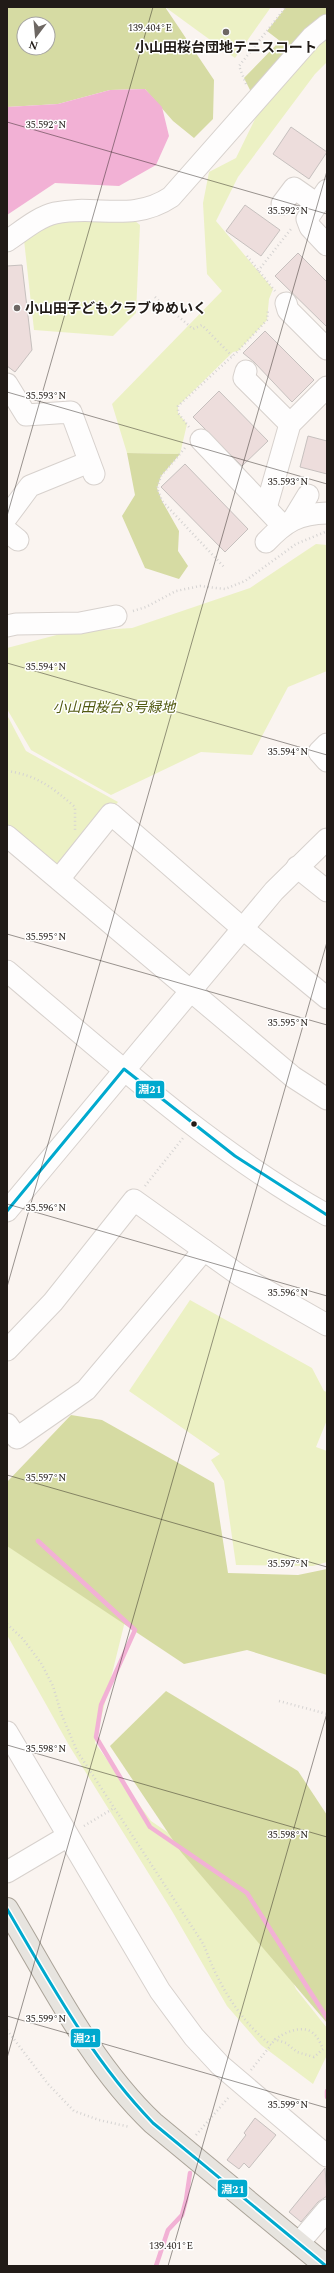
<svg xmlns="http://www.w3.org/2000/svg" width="334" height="2273" font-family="Spectral,'Noto Sans JP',serif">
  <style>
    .green { fill: #ecf1c4 }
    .forest { fill: #d6dba3; fill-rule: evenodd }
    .water { fill: #f2b1d5 }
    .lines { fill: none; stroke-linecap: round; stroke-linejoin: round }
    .stream { stroke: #f2b1d5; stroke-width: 4.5 }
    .building { fill: #eddddc; stroke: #c6c0be }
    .minor-casing { stroke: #d7d1cd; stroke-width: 23 }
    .major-casing { stroke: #aaa398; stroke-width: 24 }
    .path { stroke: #d5d3d2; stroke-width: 2.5; stroke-dasharray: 1 3; stroke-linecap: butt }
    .minor { stroke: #fefdfd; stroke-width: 21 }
    .major { stroke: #e7e4df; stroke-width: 22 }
    .bus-1-casing { stroke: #fff; stroke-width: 6 }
    .bus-1 { stroke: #00a9ce; stroke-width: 3 }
    .ticks { fill: none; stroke: #211b17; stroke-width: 1; stroke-opacity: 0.45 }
    .poi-dot { fill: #6d6763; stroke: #fff; stroke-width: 1.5 }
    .bus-dot { fill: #211b17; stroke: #fff; stroke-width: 1.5 }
    .labels { text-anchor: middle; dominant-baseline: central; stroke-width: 3; stroke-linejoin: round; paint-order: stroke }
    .poi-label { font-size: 14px; font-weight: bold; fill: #211b17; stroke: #fff }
    .park-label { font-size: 14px; font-style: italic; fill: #515910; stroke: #fff }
    .ticks-label { font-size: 10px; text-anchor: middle; fill: #211b17; stroke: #fff; stroke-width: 3; stroke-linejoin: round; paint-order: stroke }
    .line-badge { stroke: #fff; stroke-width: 1.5 }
    .badge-label { font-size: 11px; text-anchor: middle; font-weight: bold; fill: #fff }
  </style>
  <rect width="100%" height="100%" fill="#faf4f0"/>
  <!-- green -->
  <g class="green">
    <path d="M165,7h106l-36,51z"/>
    <path d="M327,37v25l-12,12 -77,103 -22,44 57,68 -4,10 -2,21 -29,31 -5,1 -55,54v7l9,11 -7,30 -53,-1 -15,-49 110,-113 -15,-17 -4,-71 6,-31 27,-14 22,-45 57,-66z"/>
    <path d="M65,220l70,1 5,4 -4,88 -23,23 -79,-6 -10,-90 21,-13z"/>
    <path d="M316,544l11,1v126l-39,16 -36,68 -51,-3 -90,43 -80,-45 -24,-41v-61l61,-16 64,-4 118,-40z"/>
    <path d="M7,715l19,36 92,51 -59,72 -52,-41z"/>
    <path d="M190,1300l122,68 12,23 3,1v28l-11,27 11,4v111l-14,4 -77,-1 -12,-84 -13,-21 9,-6 -91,-63z"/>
    <path d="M7,1508l118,113 -30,122 56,78 100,68 45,100 31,39v27l-14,29 -52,-39 -34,-39 -55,-95 -102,-164 -63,-112z"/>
  </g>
  <!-- forest -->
  <g class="forest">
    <path d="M7,7h158l49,73 -1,39 -19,19 -21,-17 -28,-32 -35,1 -52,14 -51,3zM24,24h24v24h-24z"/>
    <path d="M286,7h41v8l-75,79 -8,-16 36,-37 -13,-10z"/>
    <path d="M127,453l53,1 -19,22 -4,12 5,13 17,30 -1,20 10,15 -9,13 -34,-11 -23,-52 13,-21z"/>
    <path d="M71,1415l31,5 112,63 14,90 70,2 29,-6v106l-80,-25 -63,14 -177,-118v-64z"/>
    <path d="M166,1691l132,80 29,44v208l-146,-171 -71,-106z"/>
  </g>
  <!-- water -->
  <path class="water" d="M145,89l17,18 7,29 -13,29 -37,21 -64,-3 -48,32v-108l51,-3 52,-14z"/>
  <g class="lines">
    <!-- stream -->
    <g class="stream">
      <path d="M38,1541l97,89 -34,75 -5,32 54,90 97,66 80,125"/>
      <path d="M327,2091v6"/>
      <path d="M156,2266l12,-36 14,-15 4,-15 4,-27"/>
    </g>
  </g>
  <!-- building -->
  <g class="building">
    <path d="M291,127l36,25 -18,27 -36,-25z"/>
    <path d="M245,205l35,25 -19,26 -35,-25z"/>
    <path d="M298,253l29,29v45l-52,-51z"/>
    <path d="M22,265l10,85 -17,22 -8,-6v-100z"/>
    <path d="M265,331l49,49 -22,22 -38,-40 -11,-9z"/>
    <path d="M219,391l49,50 -26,25 -49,-49z"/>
    <path d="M308,436l19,5v33l-27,-7z"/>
    <path d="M185,464l63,65 -23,23 -64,-65z"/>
    <path d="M255,2118l21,17 -27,33 -5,-5 -5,6 -12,-9 19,-25 -2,-2z"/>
    <path d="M325,2168l2,28 -9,6 -17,20 -12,-10z"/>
  </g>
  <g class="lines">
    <!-- minor casing -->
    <g class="minor-casing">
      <g id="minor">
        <path d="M327,190l-20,29 3,8 17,18"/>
        <path d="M282,204l12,-16 23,16"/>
        <path d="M7,241c15,-10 31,-24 48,-28 41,-9 77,10 116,-16l141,-160 15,-12"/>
        <path d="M286,303l2,7 39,39"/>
        <path d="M246,371l-2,7 46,46"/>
        <path d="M7,384l19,31 45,-3 23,62"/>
        <path d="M201,440l81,85"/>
        <path d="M266,508l24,-84 37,-37"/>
        <path d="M7,517l23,-31 59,-24"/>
        <path d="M294,518l14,-23"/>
        <path d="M7,531l11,9"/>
        <path d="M266,542c20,-21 32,-28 61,-29"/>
        <path d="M7,626l9,-2 64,-1 36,-7"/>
        <path d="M327,744l-8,8 8,9"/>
        <path d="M7,836l286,241 34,22"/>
        <path d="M297,867l30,24"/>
        <path d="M59,879l52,-65 131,114 85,70"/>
        <path d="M7,971c102,86 203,178 320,244"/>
        <path d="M7,1211l267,-320 53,-52"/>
        <path d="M7,1350l46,-48 81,-102 105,75 88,50"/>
        <path d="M7,1424l10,14 69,-48 118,-140"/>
        <path d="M7,1732l153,259 34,46 26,28 107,91"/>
        <path d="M7,1872l61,-36"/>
        <path d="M299,2243l28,-33"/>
      </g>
    </g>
    <!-- major casing -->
    <g class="major-casing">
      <path id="major" d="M7,1909c44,73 83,154 146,214l173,143"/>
    </g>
    <!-- path -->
    <g class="path">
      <path d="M246,84l-7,-18 47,-59"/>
      <path d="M247,256l28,35"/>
      <path d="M258,271l33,-42"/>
      <path d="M155,297l15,15"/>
      <path d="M172,311l21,18 9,-4 30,31"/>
      <path d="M189,427l-11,-14v-7l60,-55 29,-31 1,-10"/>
      <path d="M185,448l-24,28 -4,12 5,13 62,66"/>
      <path d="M133,611l13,-4 30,-16 24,-5 25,3 20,-8 51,-37 29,-12"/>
      <path d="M7,771c30,4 46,17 68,36v23"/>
      <path d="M145,1186l38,-48"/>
      <path d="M7,1624l16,15 18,24 12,23 8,27 16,38 127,194c13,37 35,75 67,100 5,-10 28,-20 39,-14 7,4 10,11 13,18l-9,8 -17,-5 -11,-9 -12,-4"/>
      <path d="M279,1701l48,13"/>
      <path d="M84,1826l30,-18"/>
      <path d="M7,2030l41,54 26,27 25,9 31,7"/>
      <path d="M251,2070l20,-25"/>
      <path d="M196,2135l33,-38"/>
    </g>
    <!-- minor -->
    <use href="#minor" class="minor"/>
    <!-- major -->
    <use href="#major" class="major"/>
    <!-- bus-1 casing -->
    <g class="bus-1-casing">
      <g id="bus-1">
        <path d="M7,1211l117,-142 111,87 92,59"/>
        <path d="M7,1909c44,75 85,151 146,214l173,143"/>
      </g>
    </g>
    <!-- bus-1 -->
    <use href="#bus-1" class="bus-1"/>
  </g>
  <!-- ticks -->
  <path class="ticks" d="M7,122l320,92M7,392l320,92M7,516l146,-509M7,663l320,92M7,934l320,91M7,1204l320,92M7,1287l320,-1116M7,1475l320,92M7,1745l320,92M7,2016l320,92M7,2058l320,-1116M168,2266l159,-553"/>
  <!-- markers -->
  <g class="poi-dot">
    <circle cx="226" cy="32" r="4"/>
    <circle cx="17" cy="308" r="4"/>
  </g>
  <circle class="bus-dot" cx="194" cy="1124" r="3.5"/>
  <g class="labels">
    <!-- poi labels -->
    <g class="poi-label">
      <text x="226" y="47">小山田桜台団地テニスコート</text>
      <text x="25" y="308" text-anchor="start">小山田子どもクラブゆめいく</text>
    </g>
    <!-- park labels -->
    <g class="park-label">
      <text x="114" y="707">小山田桜台 8号緑地</text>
    </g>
  </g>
  <g class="ticks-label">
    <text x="150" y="31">139.404°E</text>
    <text x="46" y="128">35.592°N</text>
    <text x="288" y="214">35.592°N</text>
    <text x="46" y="399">35.593°N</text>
    <text x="288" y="485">35.593°N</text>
    <text x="46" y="670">35.594°N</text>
    <text x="288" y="755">35.594°N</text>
    <text x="46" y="940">35.595°N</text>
    <text x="288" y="1026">35.595°N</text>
    <text x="46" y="1211">35.596°N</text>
    <text x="288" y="1296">35.596°N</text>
    <text x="46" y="1481">35.597°N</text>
    <text x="288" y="1567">35.597°N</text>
    <text x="46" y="1752">35.598°N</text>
    <text x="288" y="1838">35.598°N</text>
    <text x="46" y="2022">35.599°N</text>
    <text x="288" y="2108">35.599°N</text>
    <text x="171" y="2249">139.401°E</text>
  </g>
  <g class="line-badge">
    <rect x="135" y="1080" width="30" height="19" rx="4" fill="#00a9ce"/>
    <rect x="70" y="2028" width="31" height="20" rx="4" fill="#00a9ce"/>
    <rect x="217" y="2179" width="31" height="19" rx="4" fill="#00a9ce"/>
  </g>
  <g class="badge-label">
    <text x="150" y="1093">淵21</text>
    <text x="85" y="2042">淵21</text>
    <text x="233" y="2193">淵21</text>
  </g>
  <!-- border -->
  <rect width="334" height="2273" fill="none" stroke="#211b17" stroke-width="16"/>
  <!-- north arrow -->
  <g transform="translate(36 36) rotate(196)"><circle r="19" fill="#ffffff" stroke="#a6a4a2"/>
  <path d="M0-3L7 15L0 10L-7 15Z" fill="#6d6763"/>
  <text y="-6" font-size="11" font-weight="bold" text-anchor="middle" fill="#211b17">N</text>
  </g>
</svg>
